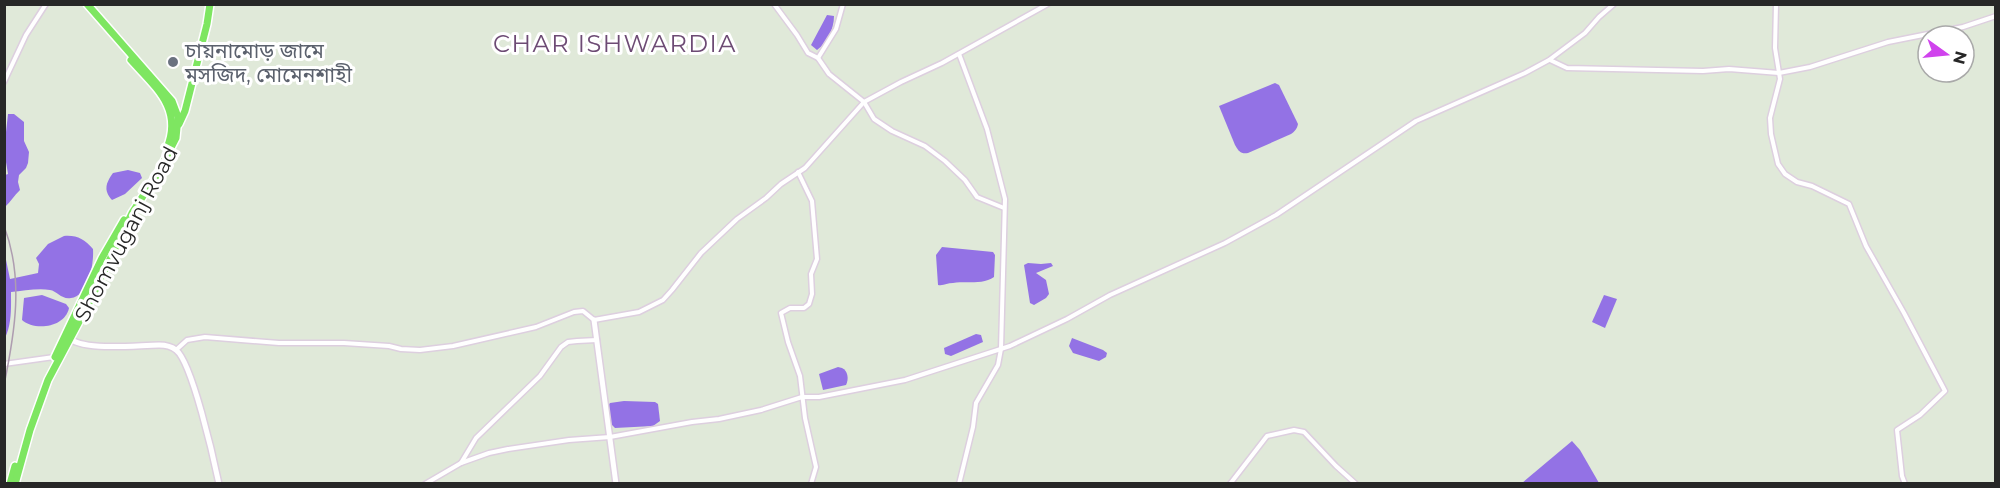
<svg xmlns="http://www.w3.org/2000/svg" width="2000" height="488" font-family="Montserrat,'Noto Sans Bengali',sans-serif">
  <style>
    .water { fill: #9372e5 }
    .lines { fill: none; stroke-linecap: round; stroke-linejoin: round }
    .minor-casing { stroke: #ddcfdf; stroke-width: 7 }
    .tertiary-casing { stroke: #ddcfdf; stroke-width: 8 }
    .primary-casing { stroke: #fff; stroke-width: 10 }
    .minor { stroke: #fff; stroke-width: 4 }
    .tertiary { stroke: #fff; stroke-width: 5 }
    .primary { stroke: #7ee661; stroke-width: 7 }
    .rail { stroke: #ae9db0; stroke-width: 1.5 }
    .worship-dot { fill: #6b7280; stroke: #fff; stroke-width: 2 }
    .labels { text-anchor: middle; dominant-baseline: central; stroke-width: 6; stroke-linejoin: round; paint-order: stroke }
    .worship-label { font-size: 21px; fill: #5b616d; stroke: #fff; text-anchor: start }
    .street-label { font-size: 21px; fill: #272727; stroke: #fff }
    .quarter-label { font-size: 24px; letter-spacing: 1.5px; fill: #6d4b74; stroke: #fff }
  </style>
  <rect width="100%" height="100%" fill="#e0e9d9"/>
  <!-- water -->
  <g class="water">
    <path d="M827,15l7,1c0,13 -7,27 -17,34l-6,-5z"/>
    <path d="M1275,83l4,2 19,39c-1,5 -3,7 -7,10l-43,19c-7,1 -9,-1 -13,-8l-16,-39z"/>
    <path d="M8,114h6l10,8v19l5,11 -1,11 -2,5 -7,7 -1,7 2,8c-6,6 -9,11 -15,17v-32l3,-1 -4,-24z"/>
    <path d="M128,170l12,3 2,5 -17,16 -13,6c-9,-10 -6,-17 1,-27z"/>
    <path d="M64,236c13,-1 20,3 29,13 1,14 -4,47 -22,49 -9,2 -14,-7 -21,-8 -12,-2 -27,1 -39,2 0,15 1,32 -6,46v-83l5,24 28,-6 1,-9 -3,-6 12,-14z"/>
    <path d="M942,247l51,5 2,3 -1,22c-11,8 -28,4 -41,6 -6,0 -9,3 -15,2l-2,-30z"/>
    <path d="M1028,263l13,1 10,-1 2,3 -17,7 10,7 3,14 -3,4 -12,7 -4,-2 -6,-38z"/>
    <path d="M42,295l24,9 3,4c-4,20 -35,23 -47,12l2,-22z"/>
    <path d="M1604,295l13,4 -12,29 -13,-6z"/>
    <path d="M976,334l5,1 2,7 -32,14 -6,-2 -1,-6z"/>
    <path d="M1072,338l31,12 4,3 -1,4 -7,4 -26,-8 -4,-7z"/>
    <path d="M838,367l4,1c6,3 7,11 4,17l-23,5 -4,-16z"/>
    <path d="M624,401l31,1 3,2 2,17 -7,5 -38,2 -5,-5 -2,-17 2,-3z"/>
    <path d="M1572,441l8,9 19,33h-77z"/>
  </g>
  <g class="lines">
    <!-- minor casing -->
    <g class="minor-casing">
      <g id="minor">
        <path d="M774,4l23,31 11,18 10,5 11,16 35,28 10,17 18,12 33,15 20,15 20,19 12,17 27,11"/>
        <path d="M1776,4l-1,44 5,31 -10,39 1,16 7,30 7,10 12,8 15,4 37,18 17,42 38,67 41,78 -25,24 -23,15 5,46 3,8"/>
        <path d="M959,54l28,75 18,70 -4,150 -3,16 -22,38 -3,24 -14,57"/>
        <path d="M818,58l18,-29 7,-25"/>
        <path d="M1550,60l17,8 136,3 26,-2 50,4 31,-6 78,-25 75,-15 33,-11"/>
        <path d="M4,82l22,-47 20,-31"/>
        <path d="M798,172l14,29 5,58 -6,15 1,20 -3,10 -5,4h-14l-9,5 7,29 12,34 5,42 11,49 -5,17"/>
        <path d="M176,350l11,-10 18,-3 74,6h65l45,3 12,3 19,1 33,-4 83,-19 38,-15 9,-1 11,9 45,-8 24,-12 9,-10 29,-37 36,-34 29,-21 15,-14 24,-16 59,-66 37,-20 41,-19 106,-59"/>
        <path d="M4,364l50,-7"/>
        <path d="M461,463l28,-10 19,-4 61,-9 41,-3 82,-15 27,-3 42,-9 41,-13h17l86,-17 105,-34 57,-27 43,-24 115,-52 51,-28 140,-94 109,-48 24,-13 36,-27 14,-16 15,-13"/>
        <path d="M425,484l36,-21 15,-25 64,-62 21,-29 7,-5 9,-1 20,-1"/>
        <path d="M1230,484l37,-48 27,-6 10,2 32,34 20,18"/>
      </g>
    </g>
    <!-- tertiary casing -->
    <g class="tertiary-casing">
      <g id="tertiary">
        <path d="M594,320l22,164"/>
        <path d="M68,337c14,15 69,8 91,8 6,0 12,1 17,5 16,12 38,110 43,134"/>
      </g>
    </g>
    <!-- primary casing -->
    <g class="primary-casing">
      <g id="primary">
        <path d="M131,60c25,28 52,48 36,88"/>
        <path d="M179,124l6,-13 22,-87 3,-20"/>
        <path d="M55,357l47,-99 22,-38"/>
        <path d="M10,484l5,-18"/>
        <path d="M15,484l15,-54 18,-50 42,-79 42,-88 26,-40 18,-35 2,-21 -6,-16 -85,-97"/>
      </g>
    </g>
    <!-- minor -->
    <use href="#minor" class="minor"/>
    <!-- tertiary -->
    <use href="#tertiary" class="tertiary"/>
    <!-- primary -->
    <use href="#primary" class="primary"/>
    <!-- rail -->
    <path class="rail" d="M4,226c20,52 11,106 0,159"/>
  </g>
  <!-- markers -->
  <circle class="worship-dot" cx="173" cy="62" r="6"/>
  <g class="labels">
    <!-- worship labels -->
    <g class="worship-label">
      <text x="185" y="50">চায়নামোড় জামে<tspan x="185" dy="24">মসজিদ, মোমেনশাহী</tspan></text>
    </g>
    <!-- street labels -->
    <g class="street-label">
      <text transform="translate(126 234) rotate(-62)">Shomvuganj Road</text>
    </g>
    <!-- quarter labels -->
    <g class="quarter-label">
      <text x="615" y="43">CHAR ISHWARDIA</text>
    </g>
  </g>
  <!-- border -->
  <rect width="2000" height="488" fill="none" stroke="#272727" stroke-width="12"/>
  <!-- north arrow -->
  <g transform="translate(1946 54) rotate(105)"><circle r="28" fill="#ffffff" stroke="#a9a9a9" stroke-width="1.5"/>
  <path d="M0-4.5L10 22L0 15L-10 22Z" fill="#d043ed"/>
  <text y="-9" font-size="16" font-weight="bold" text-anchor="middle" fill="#272727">N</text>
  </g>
</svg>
